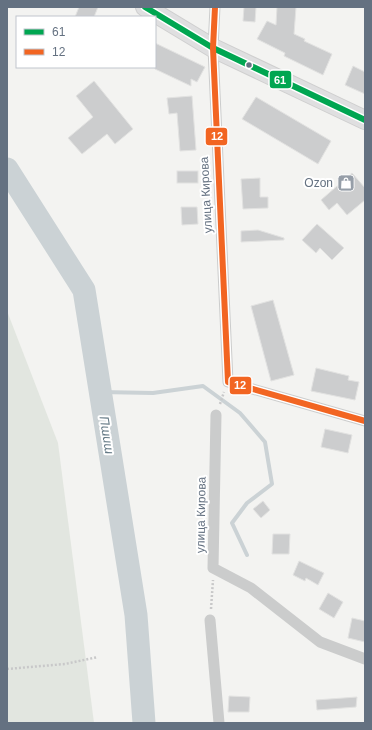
<svg xmlns="http://www.w3.org/2000/svg" width="372" height="730" font-family="Helvetica,sans-serif">
  <style>
    .green { fill: #e2e6e0 }
    .lines { fill: none; stroke-linecap: round; stroke-linejoin: round }
    .stream { stroke: #cbd2d5; stroke-width: 4 }
    .river { stroke: #cbd2d5; stroke-width: 23 }
    .building { fill: #cccdce; stroke: #e2e2e1 }
    .primary-casing { stroke: #cfcfcf; stroke-width: 20 }
    .path { stroke: #c8c8c9; stroke-width: 2.5; stroke-dasharray: 2 2; stroke-linecap: butt }
    .minor { stroke: #cbcccc; stroke-width: 11 }
    .primary { stroke: #dfdfe0; stroke-width: 18 }
    .bus-1-casing { stroke: #fff; stroke-width: 9 }
    .bus-2-casing { stroke: #fff; stroke-width: 9 }
    .bus-1 { stroke: #00a651; stroke-width: 6 }
    .bus-2 { stroke: #f26522; stroke-width: 6 }
    .bus-dot { fill: #647181; stroke: #fff; stroke-width: 1.5 }
    .labels { text-anchor: middle; dominant-baseline: central; stroke-width: 4; stroke-linejoin: round; paint-order: stroke }
    .poi-label { font-size: 12px; fill: #647181; stroke: #fff; text-anchor: end }
    .street-label { font-size: 12px; fill: #647181; stroke: #fff }
    .water-label { font-size: 13px; font-style: italic; fill: #647985; stroke: #fff }
    .line-badge { stroke: #fff; stroke-width: 1.5 }
    .badge-label { font-size: 11px; text-anchor: middle; font-weight: bold; fill: #fff }
  </style>
  <rect width="100%" height="100%" fill="#f3f3f1"/>
  <!-- green -->
  <path class="green" d="M7,311l51,132 36,280h-87z"/>
  <g class="lines">
    <!-- stream -->
    <path class="stream" d="M100,392l53,1 50,-7 37,27 25,29 7,42 -25,19 -15,20 15,32"/>
    <!-- river -->
    <path class="river" d="M7,169l77,121 52,325 8,108"/>
  </g>
  <!-- building -->
  <g class="building">
    <path d="M79,7h19l-4,10h-19z"/>
    <path d="M244,7h12l-1,15 -12,-1z"/>
    <path d="M277,7h19l-2,27 11,5 -1,2 28,13 -9,21 -39,-19 1,-3 -28,-14 10,-18 9,4z"/>
    <path d="M155,43l50,24 -8,15 -6,-3v7l-36,-17z"/>
    <path d="M353,66l12,6v22l-20,-9z"/>
    <path d="M94,81l39,48 -18,15 -8,-10 -25,20 -14,-16 25,-21 -17,-21z"/>
    <path d="M192,96l4,54 -16,1 -3,-38 -8,1 -2,-16z"/>
    <path d="M256,97l75,44 -13,23 -76,-45z"/>
    <rect x="177" y="171" width="21" height="12"/>
    <path d="M352,173l13,15v12l-18,15 -10,-12 -8,7 -8,-10z"/>
    <path d="M260,178v19h8v11l-25,1 -2,-30z"/>
    <path d="M181,207h16l1,17 -16,1z"/>
    <path d="M317,224l27,24 -12,12 -12,-12 -4,5 -14,-13z"/>
    <path d="M258,230l26,8v2l-43,2v-11z"/>
    <path d="M273,300l21,75 -23,6 -20,-75z"/>
    <path d="M316,368l33,8 -1,4 11,2 -4,18 -44,-9z"/>
    <path d="M325,429l27,6 -4,18 -27,-6z"/>
    <path d="M263,501l7,9 -9,8 -8,-9z"/>
    <path d="M273,534h17l-1,20h-17z"/>
    <path d="M299,561l25,12 -6,12 -12,-7 -1,3 -12,-6z"/>
    <path d="M328,593l15,9 -9,16 -15,-9z"/>
    <path d="M352,618l13,3v21l-17,-4z"/>
    <path d="M229,696l21,1 -1,15h-21z"/>
    <path d="M357,697l-1,10 -39,3 -1,-10z"/>
  </g>
  <g class="lines">
    <!-- primary casing -->
    <g class="primary-casing">
      <path id="primary" d="M145,7l68,41 152,72"/>
    </g>
    <!-- path -->
    <g class="path">
      <path d="M220,404l4,-12"/>
      <path d="M211,609l2,-29"/>
      <path d="M7,669l58,-5 33,-7"/>
    </g>
    <!-- minor -->
    <g class="minor">
      <path d="M215,7l-2,41 15,334 137,39"/>
      <path d="M216,415l-3,153 38,20 69,54 45,17"/>
      <path d="M210,620l9,103"/>
    </g>
    <!-- primary -->
    <use href="#primary" class="primary"/>
    <!-- bus-1 casing -->
    <g class="bus-1-casing">
      <path id="bus-1" d="M145,7l68,41 152,72"/>
    </g>
    <!-- bus-2 casing -->
    <g class="bus-2-casing">
      <path id="bus-2" d="M215,7l-2,41 15,334 137,39"/>
    </g>
    <!-- bus-1 -->
    <use href="#bus-1" class="bus-1"/>
    <!-- bus-2 -->
    <use href="#bus-2" class="bus-2"/>
  </g>
  <!-- icons -->
  <defs>
    <g id="shop-square" transform="scale(0.9)"><rect x="-9" y="-9" width="18" height="18" rx="4" fill="#969ea8" stroke="#fff"/><path d="M-5-2.5h2.3a2.7 3.5 0 0 1 5.4 0H5L5.5 6h-11ZM-1.5-2.5h3a1.5 2.3 0 0 0-3 0Z" fill="#fff"/></g>
  </defs>
  <g fill-rule="evenodd">
    <use href="#shop-square" x="346" y="183"/>
  </g>
  <!-- markers -->
  <circle class="bus-dot" cx="249" cy="65" r="3.5"/>
  <g class="labels">
    <!-- poi labels -->
    <g class="poi-label">
      <text x="333" y="183">Ozon</text>
    </g>
    <!-- street labels -->
    <g class="street-label">
      <text transform="translate(206 195) rotate(-93)">улица Кирова</text>
      <text transform="translate(201 515) rotate(-89)">улица Кирова</text>
    </g>
    <!-- water labels -->
    <g class="water-label">
      <text transform="translate(107 435) rotate(81)">Пшиш</text>
    </g>
  </g>
  <g class="line-badge">
    <rect x="269" y="70" width="23" height="19" rx="4" fill="#00a651"/>
    <rect x="205" y="127" width="23" height="19" rx="4" fill="#f26522"/>
    <rect x="229" y="376" width="23" height="19" rx="4" fill="#f26522"/>
  </g>
  <g class="badge-label">
    <text x="280" y="84">61</text>
    <text x="217" y="140">12</text>
    <text x="240" y="389">12</text>
  </g>
  <!-- border -->
  <rect width="372" height="730" fill="none" stroke="#647181" stroke-width="16"/>
  <!-- legend -->
  <rect x="16" y="16" width="140" height="52" fill="#ffffff" stroke="#c1c6cd"/>
  <rect x="24" y="29" width="20" height="6" fill="#00a651" stroke="#c1c6cd"/>
  <text x="52" y="36" font-size="12" fill="#647181">61</text>
  <rect x="24" y="49" width="20" height="6" fill="#f26522" stroke="#c1c6cd"/>
  <text x="52" y="56" font-size="12" fill="#647181">12</text>
</svg>
